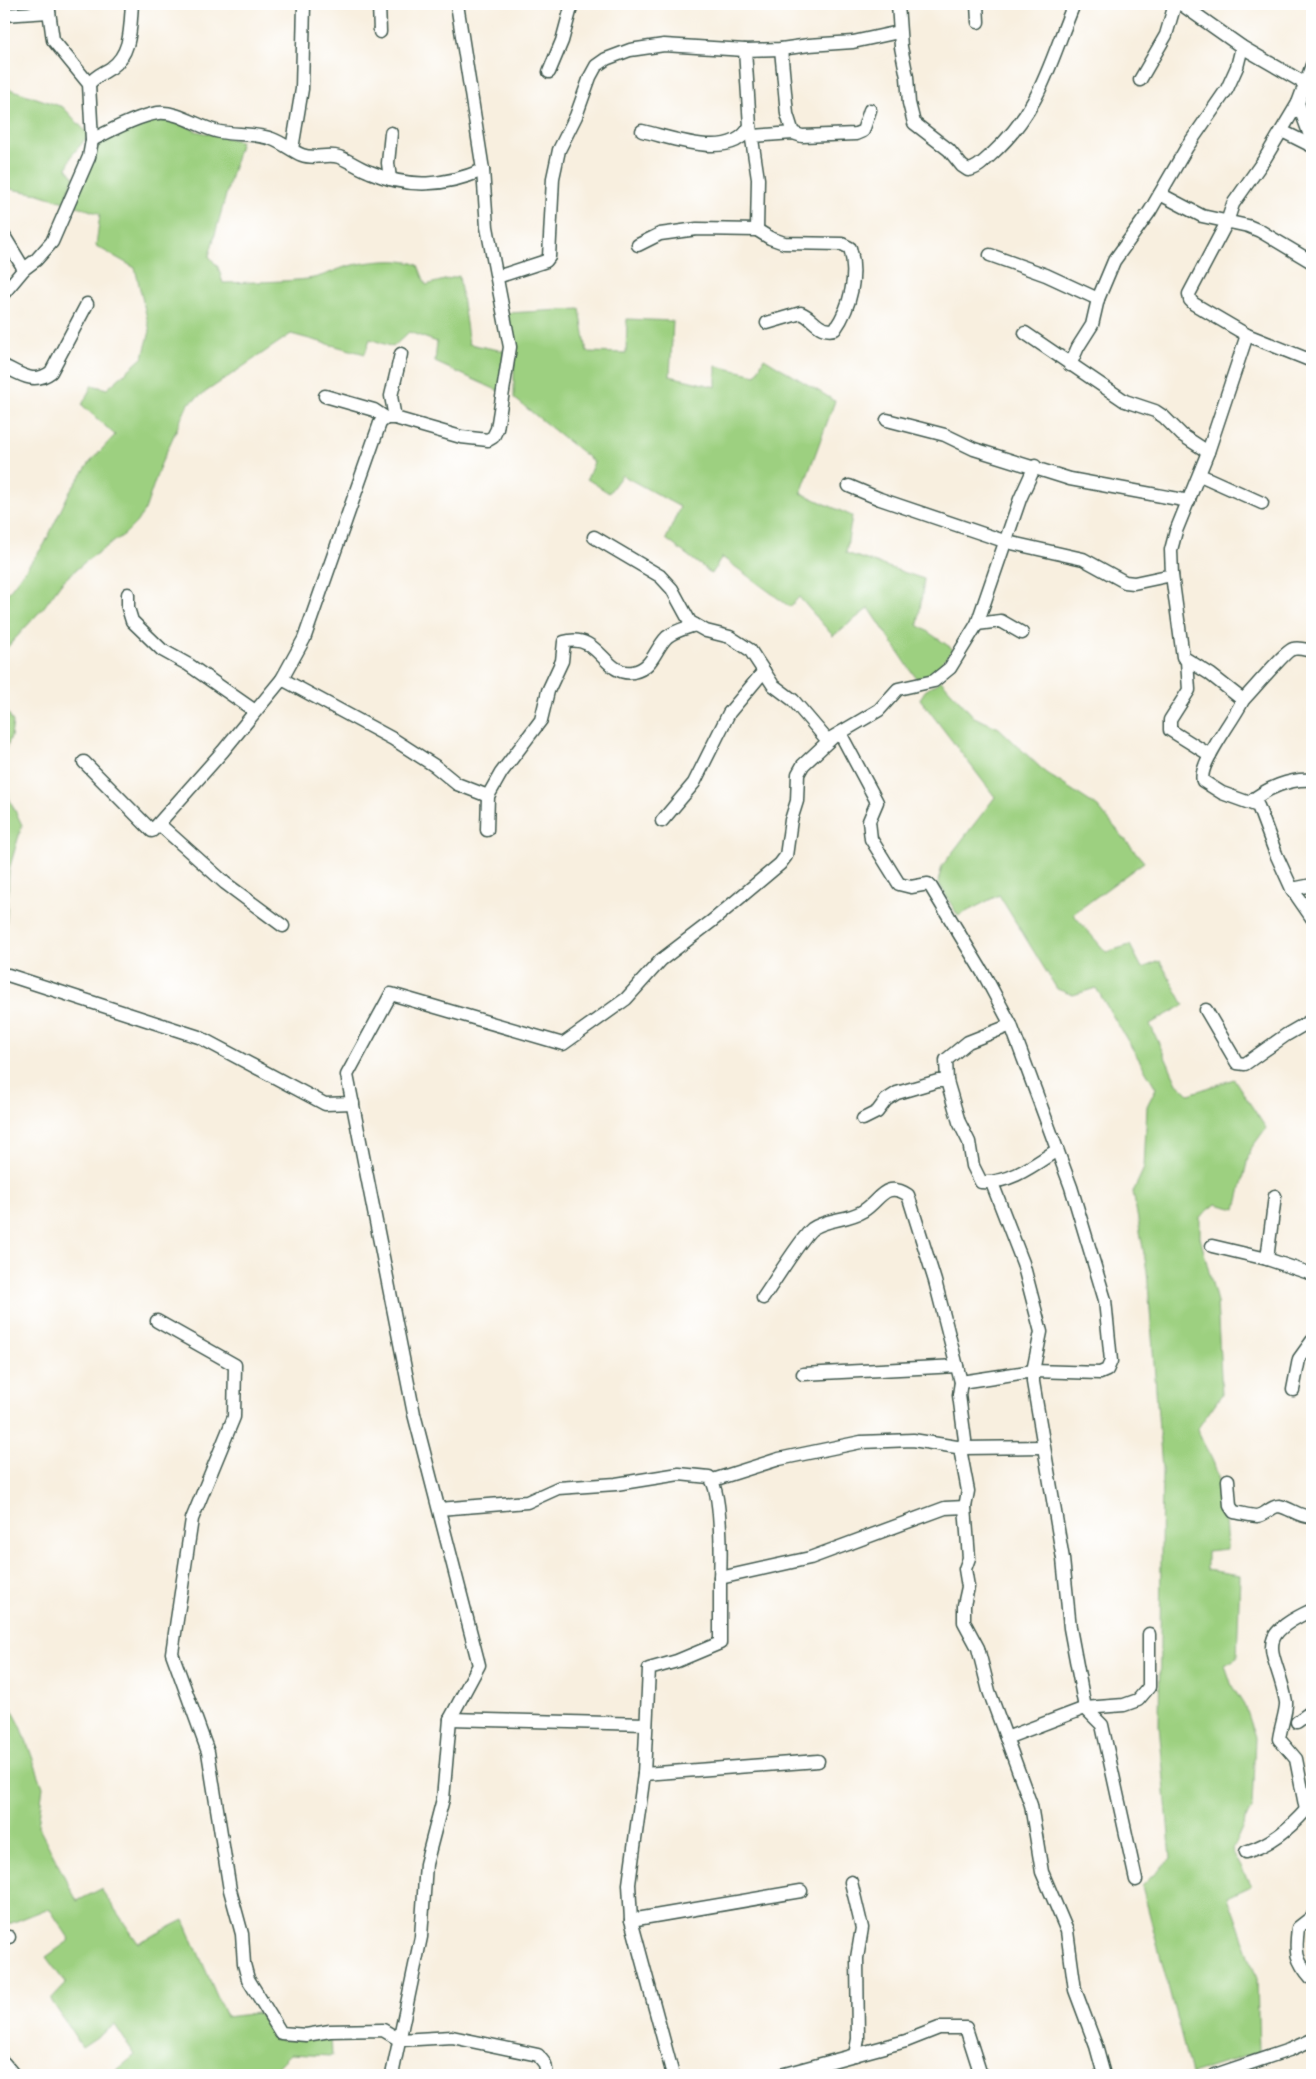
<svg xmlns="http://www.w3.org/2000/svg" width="1316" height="2079" font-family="'Architects Daughter',sans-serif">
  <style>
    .green { fill: #9dd080; stroke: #5e865a }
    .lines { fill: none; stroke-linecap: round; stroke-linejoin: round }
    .minor-casing { stroke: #40584e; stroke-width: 15 }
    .minor { stroke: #fff; stroke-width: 12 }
  </style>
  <rect width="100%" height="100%" fill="#fff"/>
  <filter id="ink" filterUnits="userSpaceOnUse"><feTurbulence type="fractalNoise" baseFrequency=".02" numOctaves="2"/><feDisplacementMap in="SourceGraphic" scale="10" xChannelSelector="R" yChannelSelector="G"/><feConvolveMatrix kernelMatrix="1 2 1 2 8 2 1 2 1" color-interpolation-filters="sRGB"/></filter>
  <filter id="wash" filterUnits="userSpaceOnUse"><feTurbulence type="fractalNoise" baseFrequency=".0096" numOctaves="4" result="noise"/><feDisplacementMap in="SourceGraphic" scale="20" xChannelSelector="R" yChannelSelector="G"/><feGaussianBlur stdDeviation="1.12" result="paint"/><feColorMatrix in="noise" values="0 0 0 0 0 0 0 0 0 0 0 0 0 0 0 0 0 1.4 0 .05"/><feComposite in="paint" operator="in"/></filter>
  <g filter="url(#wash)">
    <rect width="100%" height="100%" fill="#f8efdf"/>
    <!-- green -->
    <g class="green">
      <path d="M4,87l59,20 26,28 -17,20 -5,13 7,9 -10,25 -25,-8 -35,-6z"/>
      <path d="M174,119l22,12 45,10 -32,115 9,11 5,16c28,-1 57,-1 85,-4 14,-2 25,-8 37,-12 18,-5 56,-10 73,-2l8,20 33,-9 10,68 35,7 -3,41 -66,-30 2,-20 -28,-10 -16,15 -23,-8 -5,15 -74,-20 -103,70 -28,62 -15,44 -9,13 -11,11 -39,27 -24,21 -18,25 -40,44v-53l40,-53 25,-52 22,-32 24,-26 -33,-30 10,-20 15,4 36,-32 7,-26 -15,-63 -39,-22 4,-32 -29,-10 27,-65 44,-16z"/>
      <path d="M580,309l7,43 39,1 1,-34 46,2 -3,55 46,11v-21l40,9 8,-17 71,43 -34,92 51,23 -6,37 78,26 -6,46 35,24 -19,23 -14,12 -51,-76 -36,28 -34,-39 -9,10 -68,-50 -10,17 -46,-35 14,-32 -58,-32 -13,18 -22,-14 7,-17 -80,-64v-45l-7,-40z"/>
      <path d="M941,680l33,37 25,11 47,45 52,34 46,55 -71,52 33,38 24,-7 12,23 18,-7 24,44 -34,19 27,59 12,11 45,-15 32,49 -16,22 -14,59 -20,-5 -16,13v20l17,65 5,92 -24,34c3,15 11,23 16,36 10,28 11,56 13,85l-20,2v19l33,5 -3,83 -12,7 7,21 12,19 11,33 -3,68 -20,44 19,36 -23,11 29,81 2,74 -68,22 -49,-188 29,-28 -12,-133 3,-256 -15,-198 -14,-79 11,-24 3,-62 9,-18 -60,-100 -23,7 -16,-6 -58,-94 -41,21 -20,-34 4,-16 53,-69 -75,-98 5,-8z"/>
      <path d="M4,705l9,17 -2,15 -6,14 4,47 13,27 -13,45 -3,61 -2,12z"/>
      <path d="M4,1695l17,31 22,61 -5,39 39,75 24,-12 37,54 46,-23 42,97 32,-4 23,27 50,-5 1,21 -42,-2 -15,15v6h-164l24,-20 -20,-30 -33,22 -31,-47 15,-16 -20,-27 24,-17 -21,-32 -45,18v-103l2,-2 -2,-7z"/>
    </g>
  </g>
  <g filter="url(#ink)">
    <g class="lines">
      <!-- minor casing -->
      <g class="minor-casing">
        <g id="minor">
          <path d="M379,4l1,28"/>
          <path d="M898,4l3,43 6,30 2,26 5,20 35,27 13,16 6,4c10,-1 18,-11 25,-17 48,-44 57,-92 81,-149"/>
          <path d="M977,4l1,18"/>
          <path d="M1181,4l61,43 64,37"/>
          <path d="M4,15l45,-3"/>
          <path d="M781,49l6,65 6,19"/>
          <path d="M745,50l5,76 8,53 -1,51"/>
          <path d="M1312,65l-14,38 -34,57 -31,44 -6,18 -38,72 1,6 4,4 53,31 65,26"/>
          <path d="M549,72l13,-31 10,-37"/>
          <path d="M1140,80l26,-45 9,-31"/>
          <path d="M89,84c6,-8 14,-11 22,-16 21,-15 19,-41 21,-64"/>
          <path d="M1298,103l14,38"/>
          <path d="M642,131c29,6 90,31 108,-5"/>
          <path d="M1282,131l30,15"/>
          <path d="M753,136l40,-3 9,3 54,-2 7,-3 7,-21"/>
          <path d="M92,140c17,-9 49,-25 66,-27 21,-2 41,15 62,19 17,3 35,1 52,7 11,4 20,12 30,16 13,5 25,-2 37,2 11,4 20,11 31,15 39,17 75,14 113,-2l-26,-166"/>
          <path d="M292,149l10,-60 2,-85"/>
          <path d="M390,179l-2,-16 3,-30"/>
          <path d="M1160,194l42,22 46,10 12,5 52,31"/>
          <path d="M4,236l20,33"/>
          <path d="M638,245l22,-11 37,-5 60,1 13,8 14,5 58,1 8,4c8,27 1,58 -15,81 -17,4 -21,-11 -34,-16l-34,10"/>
          <path d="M990,255l56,20 52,24"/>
          <path d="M497,277l49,-16 3,-4 4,-79 6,-28 17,-34 14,-39 6,-11 10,-7 24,-9 34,-5 81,5 36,-1 28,-4 44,-3 46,-10"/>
          <path d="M4,293l20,-24 12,-9 16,-18 37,-85 3,-17 -3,-56 -36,-44 -5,-36"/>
          <path d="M1025,333l100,68 30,10 9,6 18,18 26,17"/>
          <path d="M1247,335l-39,117 -32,79 -5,19 1,25 11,82 27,17 33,26c-8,18 -46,65 -40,81l19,12 36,13 18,48 16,35 20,-4"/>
          <path d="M1070,365l8,-18 14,-22 6,-26 16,-38 36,-50 37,-64 40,-58 10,-22 5,-20"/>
          <path d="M4,366c16,8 30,19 47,6l36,-68"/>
          <path d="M325,396l49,14 12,8"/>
          <path d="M395,418l-4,-22 10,-42"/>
          <path d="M887,420l58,15 29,14 96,30 119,22"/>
          <path d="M1200,475l62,28"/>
          <path d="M849,486l31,13 127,43 76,17 42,23 9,1 38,-8"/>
          <path d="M594,537l66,39 12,13 18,33 16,9 24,6 20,13 23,35 20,15 35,41"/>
          <path d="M128,594v14l4,13 30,29 27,15 66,46"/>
          <path d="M977,624l24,-3 21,12"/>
          <path d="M1187,661l2,29 -19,30v10l40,25"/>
          <path d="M282,679l111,60 42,27 22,18 31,12"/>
          <path d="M1243,700c8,-8 43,-50 50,-51 6,-2 13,1 19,2"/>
          <path d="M840,733l37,69 -8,19 2,18 28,45 12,3 17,-3 3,3 55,91 25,47 60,162 34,113 6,61 -4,9 -7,3 -67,-2 -72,11"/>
          <path d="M84,762l68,69 71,-80 59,-72 22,-40 76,-216 6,-5h9l66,19 27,3 5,-3 4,-8 13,-82 -23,-120 -4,-57"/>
          <path d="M1250,802c17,-14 40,-24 62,-22"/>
          <path d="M662,821l32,-38 35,-70 35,-42"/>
          <path d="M159,824l66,59 58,43"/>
          <path d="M487,830l1,-34 13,-23 40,-53 7,-29 14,-30 2,-19c36,-10 40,35 69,30 20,-4 21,-22 34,-35 7,-6 19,-9 28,-12"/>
          <path d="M1292,889l20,29"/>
          <path d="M8,975l191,62 126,67 28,-1"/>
          <path d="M1206,1010l31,53 8,1 41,-29 26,-15"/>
          <path d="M947,1081l-1,-21 22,-18 43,-17"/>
          <path d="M863,1119l14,-7 9,-12 11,-7 41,-12h9l12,41 10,20 4,24 8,16c29,2 53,-17 76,-32"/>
          <path d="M992,1183l31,80 18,69 -8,39v11l30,177 7,69 15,80 17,17 34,155"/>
          <path d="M1275,1196l-8,63 45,15"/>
          <path d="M1212,1246l55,13"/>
          <path d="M763,1298c10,-14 38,-60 49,-69 16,-11 35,-8 51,-18 17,-10 21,-31 45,-16l27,86 26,101 -2,13 6,45 -4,14 7,37 -3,16 4,51 -4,11 3,18 -4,18v17l14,26 11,43 42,114 11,67 25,59 8,59 21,56 8,29"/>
          <path d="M157,1321l78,44 -1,52 -42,102 -20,134 36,99 22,138 12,44 2,30 4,15 33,54 25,2 24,-4 53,-1 17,10 52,-3 86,18 7,9 2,11"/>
          <path d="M803,1374l154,-8"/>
          <path d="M1293,1390l6,-31 13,-18"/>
          <path d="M713,1480l66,-21 82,-17 52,-2 50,8 79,-1"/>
          <path d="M1228,1480l2,26 4,6c7,1 16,4 23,4 9,-1 14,-10 22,-10 12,2 19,11 33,11"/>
          <path d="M439,1509l88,-7 31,-14 58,-4 63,-10 30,3c13,12 12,81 11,101"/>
          <path d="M450,1719l196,5"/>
          <path d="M1297,1722l15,-11"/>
          <path d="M1006,1738l79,-30 39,-3 14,-5 11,-13v-53"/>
          <path d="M644,1774l174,-13"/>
          <path d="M1306,1810l-10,-51 -17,-20c1,-10 8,-29 7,-37 -9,-52 -37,-63 26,-92"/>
          <path d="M1246,1852c25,-8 43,-23 60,-42l6,-1"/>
          <path d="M851,1882l11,46 -5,30 1,81 -3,16"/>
          <path d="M1312,1917l-14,11c-3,24 -3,32 14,51"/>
          <path d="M631,1920l170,-29"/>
          <path d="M4,1937h5"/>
          <path d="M4,2063l10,12"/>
          <path d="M392,2075l29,-138 5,-73 17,-65 7,-80 29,-54 -65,-251 -67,-339 44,-81 172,50 63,-45 35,-39 51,-39 68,-57 6,-8 5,-36 6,-19 1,-27 5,-9 30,-28 46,-27 19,-21 36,-8 16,-13 27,-44 43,-125 15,-33"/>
          <path d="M673,2075l-42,-155 -2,-36 15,-110 5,-105 28,-8 43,-18v-65l90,-20 135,-50 20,-1"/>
          <path d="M781,2075l125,-34 33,-13h27l15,47"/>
          <path d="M1215,2075l74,-25 23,-10"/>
        </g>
      </g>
      <!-- minor -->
      <use href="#minor" class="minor"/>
    </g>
  </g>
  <!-- margin -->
  <rect width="1316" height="2079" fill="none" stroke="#fff" stroke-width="20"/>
</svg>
